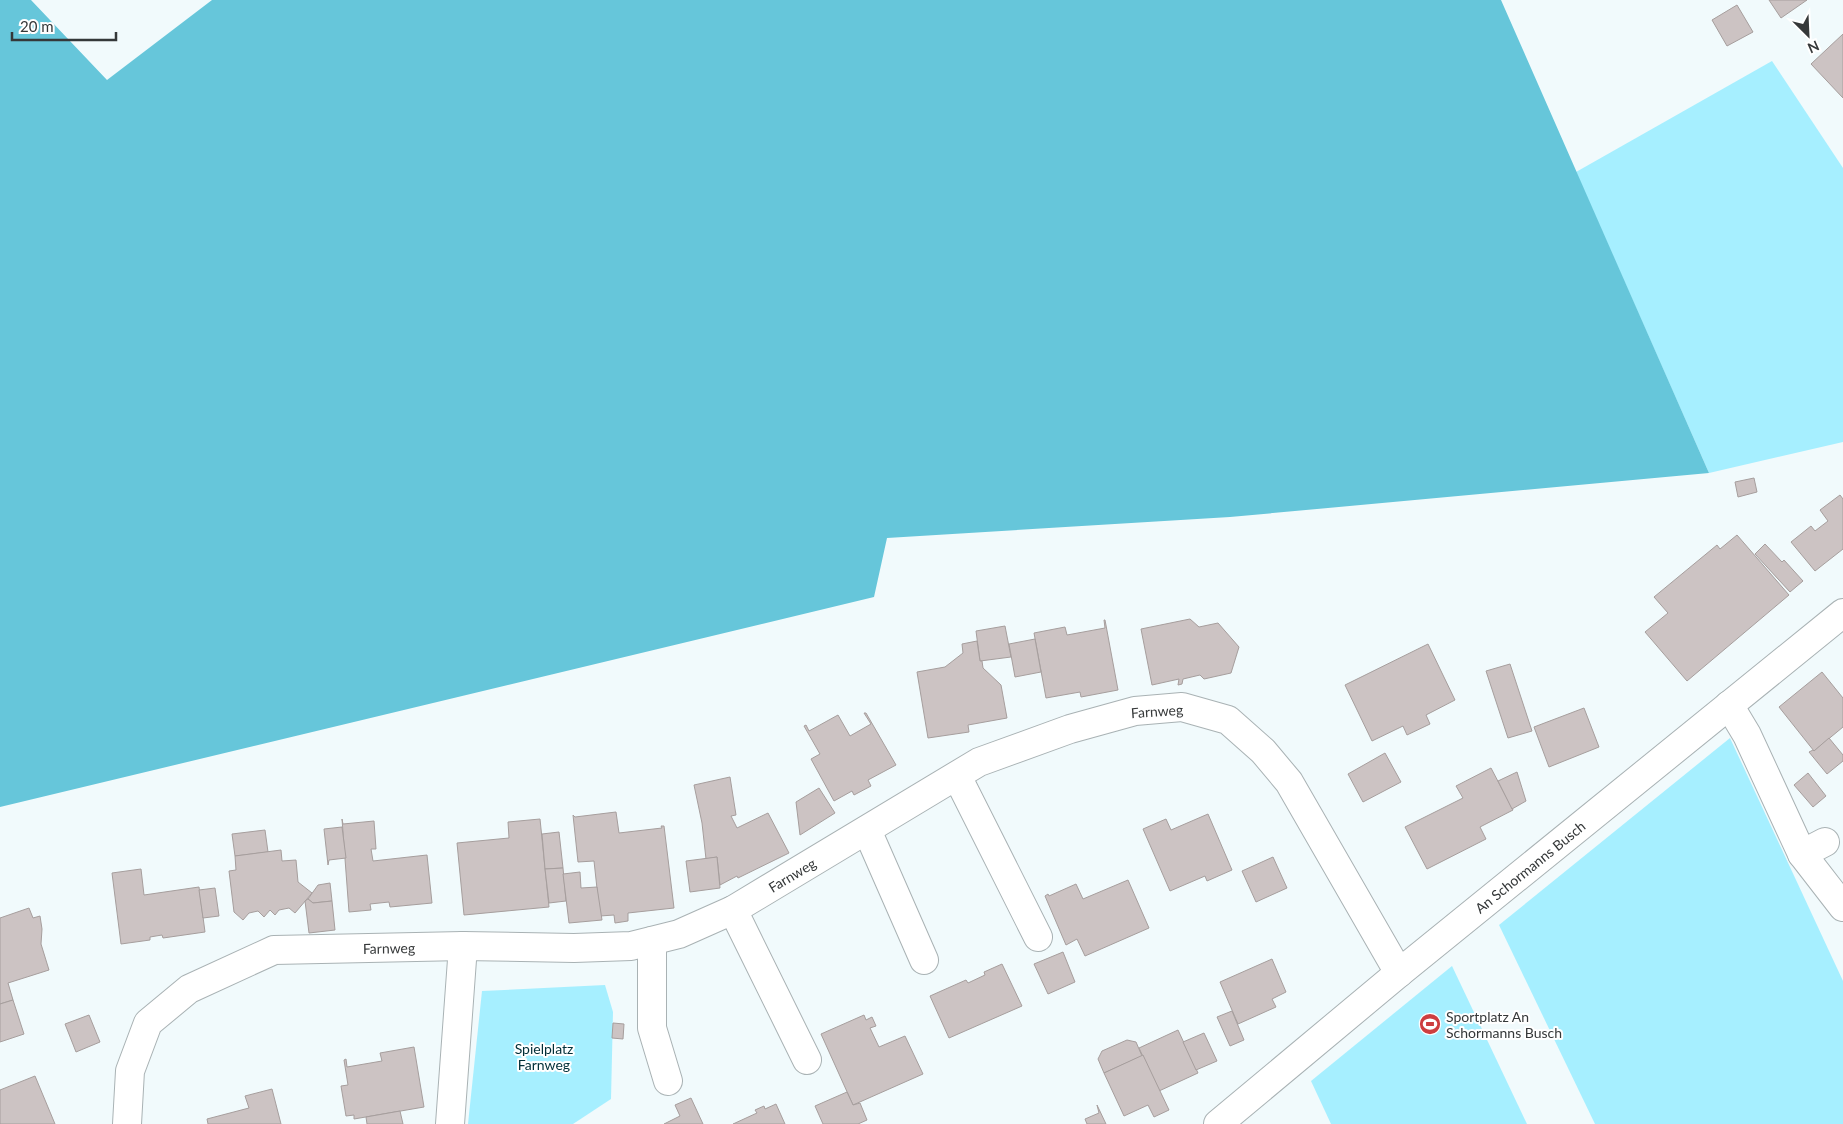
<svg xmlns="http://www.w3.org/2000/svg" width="1843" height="1124" font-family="Lato,sans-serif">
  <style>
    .green { fill: #a6efff }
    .forest { fill: #66c6da }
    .building { fill: #ccc3c3; stroke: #a69e9d }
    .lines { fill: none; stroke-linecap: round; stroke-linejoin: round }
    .minor-casing { stroke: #a9b2b4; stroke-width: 30 }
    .minor { stroke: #fff; stroke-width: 28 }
    .labels { text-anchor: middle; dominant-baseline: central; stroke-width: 4; stroke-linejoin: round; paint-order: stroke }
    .street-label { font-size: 14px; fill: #353839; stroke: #fff }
    .poi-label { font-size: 14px; fill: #353839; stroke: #fff; text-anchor: start }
    .park-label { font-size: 14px; fill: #002f38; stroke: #fff }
  </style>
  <rect width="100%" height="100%" fill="#f1fafc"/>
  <!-- green -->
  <g class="green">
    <path d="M1772,61l71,107v274l-134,31 -133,-301z"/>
    <path d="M1730,738l113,243v143h-248l-96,-199z"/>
    <path d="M1452,966l75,158h-196l-20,-43z"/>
    <path d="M605,985l8,27 -2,87 -38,25h-105l14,-133z"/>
  </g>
  <!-- forest -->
  <path class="forest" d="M0,0h31l76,80 105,-80h1289l208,473 -479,44 -343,21 -13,59 -874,210z"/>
  <!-- building -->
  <g class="building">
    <path d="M1769,0h38l-26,18z"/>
    <path d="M1737,5l16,27 -26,14 -15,-26z"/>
    <path d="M1843,34v64l-32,-34z"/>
    <path d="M1754,478l3,14 -19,5 -3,-15z"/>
    <path d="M1840,495l3,4v50l-28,22 -24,-29 20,-16 4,5 13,-10 -8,-11z"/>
    <path d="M1737,535l52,60 -102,86 -42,-49 23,-19 -14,-16 63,-52 3,4z"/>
    <path d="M1765,544l17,18 2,-2 19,21 -13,11 -35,-38z"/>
    <path d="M1190,619l9,8 19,-4 21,24 -8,26 -27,6 -4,-4 -17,4 -1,5 -4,1 1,-6 -27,6 -11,-56z"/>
    <path d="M1104,620h1l13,70 -37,7 -1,-5 -34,6 -12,-65 31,-6 2,8 38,-7z"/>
    <path d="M1005,626l6,31 -31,4 -4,-30z"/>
    <path d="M1035,639l6,33 -26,5 -6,-33z"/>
    <path d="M977,641l3,20h2l1,7 18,17 6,33 -39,7 1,7 -41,6 -11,-66 28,-5 18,-14 -1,-9z"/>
    <path d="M1428,644l27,56 -29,15 4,9 -23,11 -4,-9 -31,15 -27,-56z"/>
    <path d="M1510,664l22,67 -24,7 -22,-67z"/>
    <path d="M1822,672l21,26v29l-29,24 -35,-44z"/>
    <path d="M1584,708l15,39 -50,20 -15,-40z"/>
    <path d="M864,713h2l30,52 -28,15 3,6 -17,9 -2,-4 -18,10 -23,-42 9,-5 -16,-28 2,-1 3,6 29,-16 12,21 21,-12z"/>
    <path d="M1829,738l14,17v6l-16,13 -18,-22 4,-2 1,1z"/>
    <path d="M1385,753l16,29 -38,20 -15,-28z"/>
    <path d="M1491,768l22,42 -33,17 6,12 -59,30 -22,-42 58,-29 -7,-12z"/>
    <path d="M1517,772l9,29 -14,8 -14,-28z"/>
    <path d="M1808,773l18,23 -13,11 -19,-22z"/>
    <path d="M730,777l6,38 -5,1 6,12 31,-15 21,40 -51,25 -1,-2 -17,9 -3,-28 -11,2 -4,-36 -8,-38z"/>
    <path d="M819,788l16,25 -35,22 -4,-33z"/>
    <path d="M616,812l3,21 43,-5 -1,-2h3l10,82 -46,5v8l-13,2 -1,-8 -14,1 -6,-55 -16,1 -5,-47 2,2z"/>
    <path d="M1208,814l24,56 -25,11 -2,-5 -35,15 -27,-62 23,-10 5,11z"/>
    <path d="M342,819l1,5 31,-3 2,28h-5l2,12 54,-6 5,48 -42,4 -1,-5 -19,2 1,6 -22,2z"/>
    <path d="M540,819l9,88 -85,8 -7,-72 52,-5 -1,-16z"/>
    <path d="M342,827l4,31 -17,2 -1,5 -4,-36z"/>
    <path d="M265,830l3,22 -33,4 -3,-22z"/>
    <path d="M559,832l4,36 -18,1 -3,-35z"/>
    <path d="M281,850l1,11 14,-1 2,22 14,11 -17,20 -6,-5 -10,2 -4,5 -5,-5 -6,7 -6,-6 -9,2 -6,7 -9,-8 -5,-41 7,-1 -1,-14z"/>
    <path d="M717,857l3,31 -30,4 -4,-31z"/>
    <path d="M1273,857l14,31 -31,14 -14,-31z"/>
    <path d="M563,868l3,33 -17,2 -4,-34z"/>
    <path d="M141,869l3,26 55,-8 6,45 -42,6 -1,-3 -12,2v3l-29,4 -9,-71z"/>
    <path d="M580,872l1,16 16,-1 5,33 -33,3 -6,-49z"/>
    <path d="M1128,880l21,48 -64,28 -8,-17 -11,6 -21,-49 3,-2 1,2 27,-12 7,15z"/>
    <path d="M330,883l2,18 -19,2 -5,-4 10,-14z"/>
    <path d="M215,888l4,28 -16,2 -4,-28z"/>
    <path d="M308,899l5,4 19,-2 3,29 -26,3 -4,-32z"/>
    <path d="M29,908l4,10 7,-2 2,13 -1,15 8,26 -41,13 5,17 -13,4v-86z"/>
    <path d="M1063,952l12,30 -27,12 -14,-30z"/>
    <path d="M1272,959l14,33 -14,7 4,8 -38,17 -18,-42z"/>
    <path d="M1002,964l20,42 -73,32 -19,-42 36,-16 2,3 17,-8 -1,-3z"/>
    <path d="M13,1000l11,34 -24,8v-38z"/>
    <path d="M1232,1011l12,29 -14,6 -13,-29z"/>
    <path d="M89,1015l11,27 -24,10 -11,-28z"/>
    <path d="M864,1015l2,5 6,-3 4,9 -6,2 9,19 26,-11 18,38 -70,31 -32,-71z"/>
    <path d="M613,1023l11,1 -1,15 -11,-1z"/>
    <path d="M1178,1030l20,43 -39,18 -20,-43z"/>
    <path d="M1204,1033l13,28 -21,9 -13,-28z"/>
    <path d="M1127,1040l9,2 6,14 -38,17 -6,-14 4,-8z"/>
    <path d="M414,1047l10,60 -70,12v-4l-8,1 -5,-30 7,-1 -4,-25 2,-1 1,8 35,-6 -2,-8z"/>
    <path d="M1143,1055l26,55 -15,7 -6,-12 -24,11 -20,-43z"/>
    <path d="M35,1076l20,48h-55v-34z"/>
    <path d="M272,1089l9,35h-73l-1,-5 42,-11 -4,-12z"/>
    <path d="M847,1092l6,13 7,-2 7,17 -9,4h-35l-8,-18z"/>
    <path d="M691,1098l12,26h-39l16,-8 -5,-11z"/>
    <path d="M776,1104l9,20h-52l24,-11 -2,-3 9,-4 1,3z"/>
    <path d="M1097,1105l9,19h-19l-2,-5 14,-6z"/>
    <path d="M400,1111l3,13h-36l-1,-7z"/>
  </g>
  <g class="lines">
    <!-- minor casing -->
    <g class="minor-casing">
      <g id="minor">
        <path d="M1729,705l18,30 55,119 41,53"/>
        <path d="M957,776l81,161"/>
        <path d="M867,830l57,130"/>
        <path d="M1802,854l23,-12"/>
        <path d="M733,910l74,150"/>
        <path d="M652,941v87l16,53"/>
        <path d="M127,1124l3,-53 18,-48 41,-34 85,-39 189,-4 111,2 57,-2 48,-12 54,-24 246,-148 91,-33 65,-18 47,-4 46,13 35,31 26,31 110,191"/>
        <path d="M450,1124l13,-178"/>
        <path d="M1218,1124l181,-151 444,-360"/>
      </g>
    </g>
    <!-- minor -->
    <use href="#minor" class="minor"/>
  </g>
  <!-- icons -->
  <defs>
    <g id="stadium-disc" transform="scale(1.125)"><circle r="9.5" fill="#cd3e40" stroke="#fff"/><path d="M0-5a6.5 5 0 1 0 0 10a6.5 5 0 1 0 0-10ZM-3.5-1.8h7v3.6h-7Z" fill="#fff"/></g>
  </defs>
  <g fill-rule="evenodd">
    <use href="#stadium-disc" x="1430" y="1024"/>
  </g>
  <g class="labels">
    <!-- street labels -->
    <g class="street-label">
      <text transform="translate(1157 711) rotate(-4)">Farnweg</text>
      <text transform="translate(1530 867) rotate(-39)">An Schormanns Busch</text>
      <text transform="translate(792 875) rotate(-31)">Farnweg</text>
      <text transform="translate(389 948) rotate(-1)">Farnweg</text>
    </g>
    <!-- poi labels -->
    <g class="poi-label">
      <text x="1446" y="1016">Sportplatz An<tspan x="1446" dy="16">Schormanns Busch</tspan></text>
    </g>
    <!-- park labels -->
    <g class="park-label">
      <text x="544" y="1048">Spielplatz<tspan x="544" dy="16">Farnweg</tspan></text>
    </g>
  </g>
  <!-- north arrow -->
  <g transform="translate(1808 35) rotate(156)" stroke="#ffffff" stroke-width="4" paint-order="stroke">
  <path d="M0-4L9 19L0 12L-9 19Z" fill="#353839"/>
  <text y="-8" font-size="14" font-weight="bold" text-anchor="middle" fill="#353839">N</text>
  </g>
  <!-- scale -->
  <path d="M12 32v8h104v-8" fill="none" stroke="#353839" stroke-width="2.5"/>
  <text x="20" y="32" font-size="15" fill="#353839" stroke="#ffffff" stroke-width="4" paint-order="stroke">20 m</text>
</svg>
